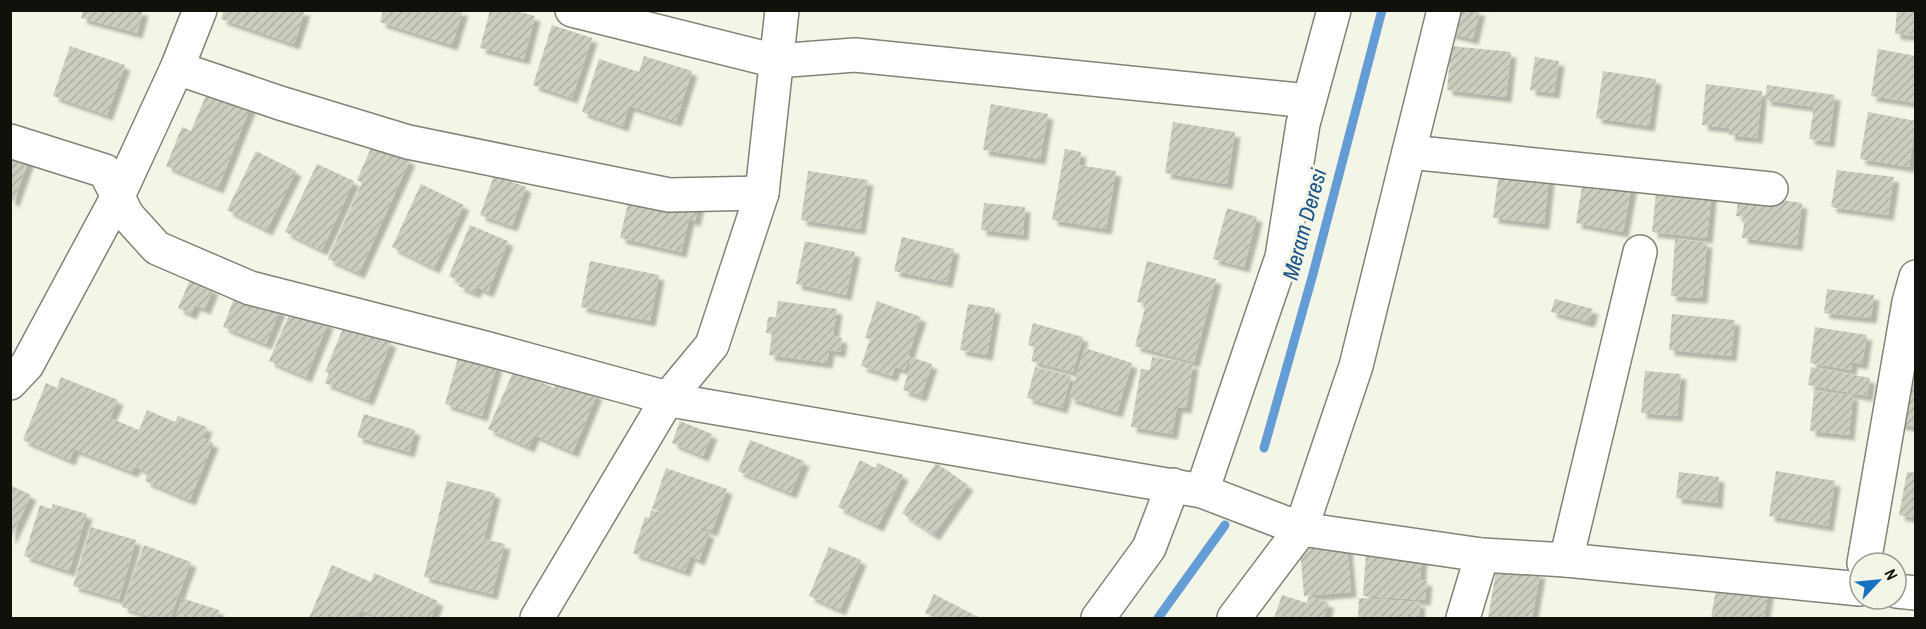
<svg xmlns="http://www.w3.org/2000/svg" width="1926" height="629" font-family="'Archivo Narrow',sans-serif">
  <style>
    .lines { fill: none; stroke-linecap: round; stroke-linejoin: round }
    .stream { stroke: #649cd6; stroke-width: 9 }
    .building { fill: url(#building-hatch); filter: url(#shadow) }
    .street-casing { stroke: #818376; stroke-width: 36 }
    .secondary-casing { stroke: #818376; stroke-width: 36 }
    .street { stroke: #fff; stroke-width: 33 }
    .secondary { stroke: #fff; stroke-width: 33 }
    .labels { text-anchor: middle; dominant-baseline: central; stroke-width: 6; stroke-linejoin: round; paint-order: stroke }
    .water-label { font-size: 22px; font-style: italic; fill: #19548a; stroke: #f3f5e6 }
  </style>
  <defs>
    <pattern id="building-hatch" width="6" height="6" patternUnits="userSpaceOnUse" patternTransform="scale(1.5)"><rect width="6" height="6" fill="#cccec0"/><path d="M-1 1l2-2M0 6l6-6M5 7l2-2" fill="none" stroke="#aeb0a4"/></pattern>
    <filter id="shadow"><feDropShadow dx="5.5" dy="5.5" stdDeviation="1.5" flood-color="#0004"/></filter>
  </defs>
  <rect width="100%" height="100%" fill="#f3f5e6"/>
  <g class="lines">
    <!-- stream -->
    <g class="stream">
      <path d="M1264,448l49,-174 69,-264"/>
      <path d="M1158,618l67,-93"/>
    </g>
  </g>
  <!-- building -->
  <g class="building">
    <path d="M83,10h60l-6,23 -56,-15z"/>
    <path d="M224,10h81l-11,34 -73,-25z"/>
    <path d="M383,10h80l-11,35 -72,-23z"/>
    <path d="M490,10h23l22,6 -11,43 -44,-11z"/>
    <path d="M1455,10h25l-7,29 -24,-6z"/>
    <path d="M1897,10h19v26l-21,-2z"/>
    <path d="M552,25l40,13 -20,60 -39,-13z"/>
    <path d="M70,46l55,19 -18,50 -54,-19z"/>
    <path d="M1451,46l60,6 -5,45 -59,-7z"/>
    <path d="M1878,49l38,7v47l-45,-7z"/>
    <path d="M644,56l48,15 -16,50 -47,-15 -6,20 -41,-14 17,-53 40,13z"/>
    <path d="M1535,57l24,4 -5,32 -24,-3z"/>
    <path d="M1603,71l53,8 -7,47 -53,-8z"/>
    <path d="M1706,84l56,7 -5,47 -28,-3 1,-7 -28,-3z"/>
    <path d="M1767,85l68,10 -6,47 -20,-3 5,-32 -49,-7z"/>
    <path d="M210,86l42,17 -34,85 -52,-22 16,-39 9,4z"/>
    <path d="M991,104l57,10 -8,45 -57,-9z"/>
    <path d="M1868,112l48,9 -7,46 -49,-8z"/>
    <path d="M1173,122l62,10 -8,52 -62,-11z"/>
    <path d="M373,143l37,17 -51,113 -31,-14 34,-76 -5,-3z"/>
    <path d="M1065,149l16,3 -2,13 37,6 -10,58 -54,-9z"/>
    <path d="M256,151l40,20 -29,59 -40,-20z"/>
    <path d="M10,152l19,7 -15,42 -4,-1z"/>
    <path d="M317,164l37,17 -32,69 -37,-18z"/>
    <path d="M1550,170l-6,54 -51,-6 6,-47z"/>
    <path d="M1837,170l57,7 -6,38 -57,-8z"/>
    <path d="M808,171l60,9 -8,49 -59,-9z"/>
    <path d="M494,175l32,12 -14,39 -32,-11z"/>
    <path d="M1584,175l48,9 -9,48 -47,-9z"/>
    <path d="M1657,183l55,5 -5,50 -55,-6z"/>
    <path d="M421,184l43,21 -30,63 -42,-21z"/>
    <path d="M631,189l68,15 -4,17 -6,-2 -8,33 -61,-14z"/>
    <path d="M1739,194l63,9 -5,42 -55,-7 3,-21 -9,-1z"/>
    <path d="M984,203l41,4 -2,28 -42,-5z"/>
    <path d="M1227,208l30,9 -13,50 -31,-8z"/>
    <path d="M470,225l38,16 -20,51 -11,-5 -2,6 -17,-7 2,-5 -11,-5z"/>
    <path d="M902,237l52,12 -7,33 -53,-11z"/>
    <path d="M1675,239l32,3 -5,56 -31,-2z"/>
    <path d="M805,241l50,11 -9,43 -50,-11z"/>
    <path d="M590,261l69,14 -9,46 -69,-14z"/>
    <path d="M1147,261l69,18 -22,83 -59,-16 11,-42 -9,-2z"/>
    <path d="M190,280l23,9 -8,20 -10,-4 -4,9 -13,-6z"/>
    <path d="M1827,289l47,6 -3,23 -47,-5z"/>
    <path d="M236,293l44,17 -14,34 -43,-17z"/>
    <path d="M1555,299l38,10 -4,13 -38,-10z"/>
    <path d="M778,301l59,8 -4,27 9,2 -2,14 -11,-2 -2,13 -58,-8 3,-21 -6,-1 2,-16h8z"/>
    <path d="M877,301l44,16 -13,39 24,8 -11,32 -18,-6 8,-27 -3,-1 -3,8 -10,-3 -3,9 -31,-10 9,-27 -5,-1z"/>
    <path d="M968,304l27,4 -8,47 -27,-5z"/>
    <path d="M292,308l36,15 -22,54 -37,-16z"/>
    <path d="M1672,314l63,6 -4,36 -62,-6z"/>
    <path d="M345,323l46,19 -23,58 -43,-17 4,-10 -4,-1z"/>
    <path d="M1033,323l50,14 -10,35 -42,-11 4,-14 -7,-2z"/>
    <path d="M1815,327l52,8 -5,29 -10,-2 -1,8 -41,-7z"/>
    <path d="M1085,348l47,15 -15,49 -48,-14z"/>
    <path d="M459,354l38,11 -15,51 -37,-12z"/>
    <path d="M1152,357l41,7 -7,44 -9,-1 -5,27 -41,-7 10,-58 9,1z"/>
    <path d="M1035,367l36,9 -9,32 -35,-10z"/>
    <path d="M1811,367l59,11 -3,18 -59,-11z"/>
    <path d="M514,370l40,18 5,-10 38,16 -24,58 -39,-17 -5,12 -41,-18z"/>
    <path d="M1645,371l36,3 -4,42 -36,-3z"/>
    <path d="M61,377l57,23 -8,18 29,12 8,-20 28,12 3,-6 29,11 -4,11 10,5 -23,57 -45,-19 3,-9 -13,-6 -2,6 -59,-23 -4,11 -47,-20 23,-57 11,5z"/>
    <path d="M1906,381l10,2v44l-17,-3z"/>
    <path d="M1814,391l39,4 -4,40 -39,-4z"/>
    <path d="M364,414l51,16 -6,22 -52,-15z"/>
    <path d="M680,421l32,13 -9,22 -31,-13z"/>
    <path d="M750,440l54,21 -13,32 -53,-22z"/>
    <path d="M860,460l15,8 3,-5 25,12 -25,51 -40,-19z"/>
    <path d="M936,463l32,22 -34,50 -32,-22z"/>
    <path d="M666,468l61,21 -15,42 -11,-4 -1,2 9,4 -10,27 -9,-4 -5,15 -52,-18 12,-36 4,1 2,-8 18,5 -17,-6z"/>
    <path d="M1776,471l59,10 -7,45 -59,-10z"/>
    <path d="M1679,472l40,5 -2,26 -41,-5z"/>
    <path d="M1907,472l9,1v45l-17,-3z"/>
    <path d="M447,481l48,12 -11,46 21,5 -13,50 -68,-17z"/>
    <path d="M10,485l21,10 -21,45z"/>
    <path d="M53,504l34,10 -18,57 -45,-15 16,-51 11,4z"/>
    <path d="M91,527l45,13 -17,59 -46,-13z"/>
    <path d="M144,545l47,17 -21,56h-16l-32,-11z"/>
    <path d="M1347,545l4,47 -47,4 -4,-47z"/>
    <path d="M829,547l32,13 -21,50 -31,-14z"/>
    <path d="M1366,553l56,4 -2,23 7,1 -2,19 -62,-4z"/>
    <path d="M332,565l39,17 3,-9 64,28 -7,17h-50l-21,-8 -3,8h-48z"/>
    <path d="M1497,566l43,7 -8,45h-44z"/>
    <path d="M1718,579l51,9 -5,30h-53z"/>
    <path d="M934,594l46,24h-45l-10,-5z"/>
    <path d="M1282,595l25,8 2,-7 20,7 -5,15h-50z"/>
    <path d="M182,598l37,12 -2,8h-41z"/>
    <path d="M1359,598l61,4 -1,16h-61z"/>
  </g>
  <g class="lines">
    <!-- street casing -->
    <g class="street-casing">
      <g id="street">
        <path d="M572,10l204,51 79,-6 454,46"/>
        <path d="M177,68l103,35 128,39 261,53 93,-2"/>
        <path d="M10,141l95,30 22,44 30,33 93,40 231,59 201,55 520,89 99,38 181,26 84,5 294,29"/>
        <path d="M1409,152l362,37"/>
        <path d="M10,383l17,-18 91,-169 59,-128 23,-58"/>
        <path d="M1202,491l80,-234 21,-133 31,-114"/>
        <path d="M1566,560l74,-308"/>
        <path d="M1864,563l45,-261 7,-25"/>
        <path d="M1896,591l20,2"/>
        <path d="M1098,618l51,-70 24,-63"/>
        <path d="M1463,618l19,-63"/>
      </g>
    </g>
    <!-- secondary casing -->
    <g class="secondary-casing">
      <g id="secondary">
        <path d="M537,618l131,-220 44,-53 50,-152 20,-183"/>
        <path d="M1234,618l67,-89 55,-163 88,-356"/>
      </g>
    </g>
    <!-- street -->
    <use href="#street" class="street"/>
    <!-- secondary -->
    <use href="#secondary" class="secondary"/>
  </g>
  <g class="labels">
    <!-- water labels -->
    <g class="water-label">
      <text transform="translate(1304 224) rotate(-75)">Meram Deresi</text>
    </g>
  </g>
  <!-- border -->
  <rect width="1926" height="629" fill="none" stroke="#11110c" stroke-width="24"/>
  <!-- north arrow -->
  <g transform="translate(1878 581) rotate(64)"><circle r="28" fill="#f3f5e6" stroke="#999a8f" stroke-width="1.5"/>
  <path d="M0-4.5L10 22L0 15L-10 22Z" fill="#1671be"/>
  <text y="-9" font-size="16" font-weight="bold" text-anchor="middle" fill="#11110c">N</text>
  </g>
</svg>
